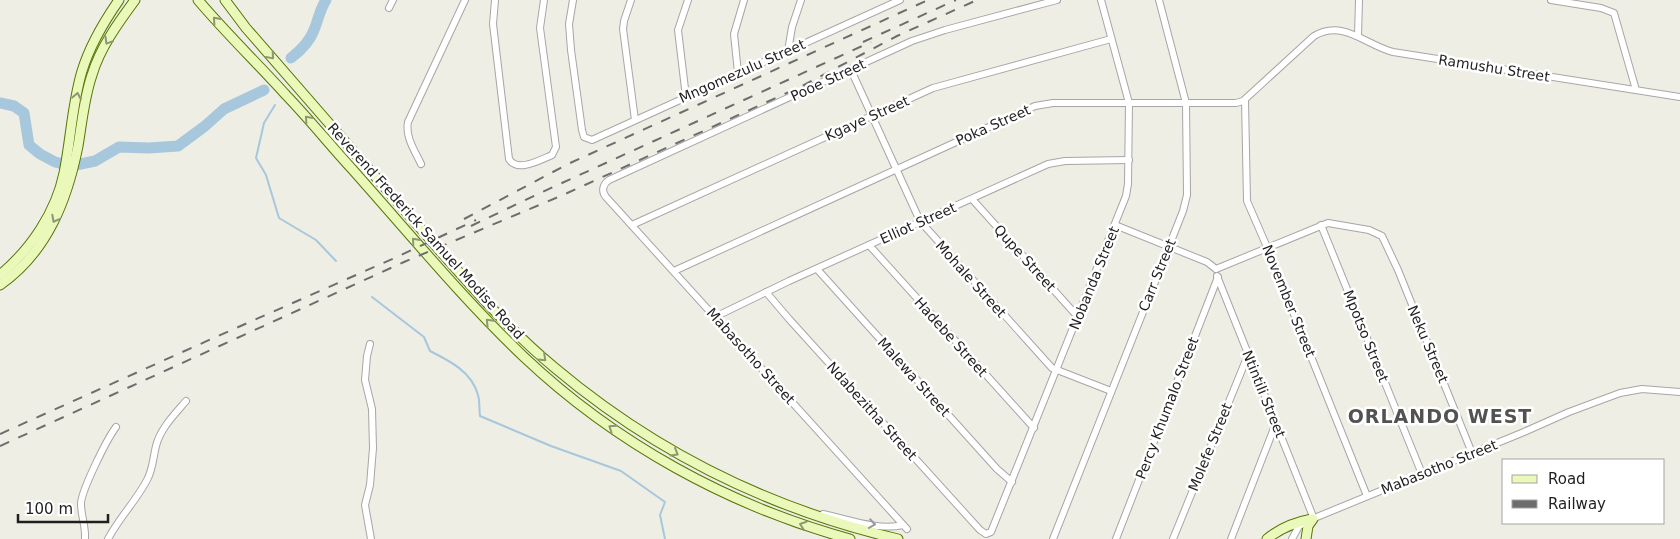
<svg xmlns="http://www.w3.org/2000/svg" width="1680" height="539" font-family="'DejaVu Sans',sans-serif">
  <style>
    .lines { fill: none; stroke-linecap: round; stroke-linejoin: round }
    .stream { stroke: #a6c7dc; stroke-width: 2 }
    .river { stroke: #a6c7dc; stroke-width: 11 }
    .street-casing { stroke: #a6a6a6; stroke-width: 8 }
    .secondary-casing { stroke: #567407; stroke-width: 11 }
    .street { stroke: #fff; stroke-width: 6 }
    .secondary { stroke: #eaf8ba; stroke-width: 9 }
    .rail { stroke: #6d6d6d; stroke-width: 2; stroke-dasharray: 10 10; stroke-linecap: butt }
    .oneway { stroke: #8f9674 }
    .oneway2 { stroke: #9a9a9a }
    .labels { text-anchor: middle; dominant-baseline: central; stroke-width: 5; stroke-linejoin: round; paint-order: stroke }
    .street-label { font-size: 14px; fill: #1f1f1f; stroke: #fff }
    .district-label { font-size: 19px; font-weight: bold; letter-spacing: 1px; fill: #525252; stroke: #fff }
  </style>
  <rect width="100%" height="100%" fill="#efeee5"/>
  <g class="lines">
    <!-- stream -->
    <g class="stream">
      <path d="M275,105l-11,18 -8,35 10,17 13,43 37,22 20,21"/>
      <path d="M372,297l52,40 6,14c20,10 42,21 48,44 2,6 1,14 2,21l71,30 70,25 44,31 -5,13 5,24"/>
    </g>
    <!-- river -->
    <g class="river">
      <path d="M291,58c9,-7 19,-17 23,-28 5,-12 5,-19 12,-30"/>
      <path d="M0,103l14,3 10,7 5,32 11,9 15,8 16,4 24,-5 24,-14 30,1 29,-2 27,-20 19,-17 40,-19"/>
    </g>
    <!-- street casing -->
    <g class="street-casing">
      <g id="street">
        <path d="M495,0l-2,24 16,135c8,14 31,1 43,-4l4,-8 -16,-119 4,-28"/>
        <path d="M573,0l-4,24 2,26 11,80 2,7 8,3 308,-140"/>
        <path d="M631,0l-7,21 -1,8 12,91"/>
        <path d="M1551,0l50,8 13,5 22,77"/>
        <path d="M389,8l4,-8"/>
        <path d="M1358,36l1,-36"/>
        <path d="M788,51l4,-24 9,-27"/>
        <path d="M851,70l69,151 132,147 59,23"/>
        <path d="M738,73l-4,-39 10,-34"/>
        <path d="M686,97l-8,-67 10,-30"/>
        <path d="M1245,100l2,101 20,46 100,249"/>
        <path d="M421,164c-6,-13 -16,-27 -13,-42l57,-122"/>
        <path d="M972,199l106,118"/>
        <path d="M632,225l301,-137 178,-49"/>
        <path d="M1115,225l92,37 9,7"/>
        <path d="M1321,225l101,249"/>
        <path d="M869,245l165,183"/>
        <path d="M817,269l180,200 15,13"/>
        <path d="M1216,269l112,-46 41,7 13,6 16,34 74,183"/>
        <path d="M674,271l361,-165 18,-3h183l7,-2 71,-65c30,-17 51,9 79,16l287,45"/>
        <path d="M1217,276l97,243"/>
        <path d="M766,292l23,27 191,211 6,4 5,-2 135,-336 2,-12 1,-81 -28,-103"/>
        <path d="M715,317l74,-36 259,-117 17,-3 64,-1"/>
        <path d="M370,344l-3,12 -2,24 7,29 1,39 -3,37 -5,20 6,34"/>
        <path d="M823,514c24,5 55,17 80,11"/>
        <path d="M907,529l-301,-332c-5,-6 -3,-13 3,-17l303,-139 33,-11 112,-30"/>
        <path d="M85,539c1,-12 -4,-23 -4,-35 0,-13 26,-65 35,-77"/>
        <path d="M108,539c11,-21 28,-38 39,-59 6,-11 6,-22 9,-34 4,-17 18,-31 30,-45"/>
        <path d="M1053,539l130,-328 4,-16 -1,-92 -27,-103"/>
        <path d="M1116,539l102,-262"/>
        <path d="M1173,539l75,-184"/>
        <path d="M1231,539l45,-116"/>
        <path d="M1292,539l7,-13 13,-7 212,-87 45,-20 51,-19 22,-4 38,3"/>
      </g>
    </g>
    <!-- secondary casing -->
    <g class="secondary-casing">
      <g id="secondary">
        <path d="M198,0c28,33 59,63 88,95 23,24 44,50 66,74 57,64 111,130 172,188 91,86 205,149 326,182"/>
        <path d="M225,0l21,28c56,64 112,128 168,193 45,51 89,104 141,147 101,85 215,141 343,171"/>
        <path d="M0,275c31,-26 56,-63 64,-102 7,-34 8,-69 18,-102 8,-26 21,-48 37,-71"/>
        <path d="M0,285c47,-33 67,-84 78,-139 4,-23 6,-48 14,-71 8,-27 26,-52 43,-75"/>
        <path d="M1267,539c12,-10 29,-17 45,-20"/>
        <path d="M1306,539l2,-13 5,-7"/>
      </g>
    </g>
    <!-- street -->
    <use href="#street" class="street"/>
    <!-- secondary -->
    <use href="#secondary" class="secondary"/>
    <!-- rail -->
    <g class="rail">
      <path d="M863,42l93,-42"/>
      <path d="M464,219l104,-55 360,-164"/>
      <path d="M471,226l69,-33 331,-151"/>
      <path d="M0,434l218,-98 181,-80 77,-36"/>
      <path d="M0,446l404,-184 159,-67 239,-109 95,-50 80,-36"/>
    </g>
  </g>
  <!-- one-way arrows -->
  <defs><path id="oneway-chevron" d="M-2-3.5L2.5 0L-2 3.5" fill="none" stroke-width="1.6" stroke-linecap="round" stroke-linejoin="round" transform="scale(1.25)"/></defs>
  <g class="oneway">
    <use href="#oneway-chevron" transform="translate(216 20) rotate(-132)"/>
    <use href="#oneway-chevron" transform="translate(108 41) rotate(121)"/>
    <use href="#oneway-chevron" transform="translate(271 56) rotate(49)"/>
    <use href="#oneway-chevron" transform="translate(77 96) rotate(-79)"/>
    <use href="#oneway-chevron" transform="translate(308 119) rotate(-132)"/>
    <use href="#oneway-chevron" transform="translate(55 219) rotate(118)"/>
    <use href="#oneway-chevron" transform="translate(415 241) rotate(-132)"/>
    <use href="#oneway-chevron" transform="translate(489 322) rotate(-134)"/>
    <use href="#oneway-chevron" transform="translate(543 358) rotate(43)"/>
    <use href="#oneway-chevron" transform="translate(612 428) rotate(-146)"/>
    <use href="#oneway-chevron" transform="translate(675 453) rotate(30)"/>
    <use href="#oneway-chevron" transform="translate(803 525) rotate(-161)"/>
  </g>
  <use class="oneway2" href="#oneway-chevron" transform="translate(872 524) rotate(8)"/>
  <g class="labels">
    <!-- street labels -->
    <g class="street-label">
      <text transform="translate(1494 68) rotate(9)">Ramushu Street</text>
      <text transform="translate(742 71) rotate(-24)">Mngomezulu Street</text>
      <text transform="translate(828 80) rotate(-25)">Pooe Street</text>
      <text transform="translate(867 118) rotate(-24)">Kgaye Street</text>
      <text transform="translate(993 125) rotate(-24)">Poka Street</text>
      <text transform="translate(918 223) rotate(-24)">Elliot Street</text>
      <text transform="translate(426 231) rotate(48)">Reverend Frederick Samuel Modise Road</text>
      <text transform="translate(1025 258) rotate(48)">Qupe Street</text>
      <text transform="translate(1157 275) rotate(-68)">Carr Street</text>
      <text transform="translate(1094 278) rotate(-68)">Nobanda Street</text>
      <text transform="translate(971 279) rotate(48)">Mohale Street</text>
      <text transform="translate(1289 301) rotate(68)">November Street</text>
      <text transform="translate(1366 336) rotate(68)">Mpotso Street</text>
      <text transform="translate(951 337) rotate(48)">Hadebe Street</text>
      <text transform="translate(1428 344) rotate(67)">Neku Street</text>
      <text transform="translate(751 356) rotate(48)">Mabasotho Street</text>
      <text transform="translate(914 377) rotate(48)">Malewa Street</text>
      <text transform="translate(1264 394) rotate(68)">Ntintili Street</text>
      <text transform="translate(1167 408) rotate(-69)">Percy Khumalo Street</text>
      <text transform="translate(872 411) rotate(48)">Ndabezitha Street</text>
      <text transform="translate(1210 447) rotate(-68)">Molefe Street</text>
      <text transform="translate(1439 467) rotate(-22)">Mabasotho Street</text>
    </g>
    <!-- district labels -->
    <g class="district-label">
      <text x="1440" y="416">ORLANDO WEST</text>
    </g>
  </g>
  <!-- legend -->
  <rect x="1502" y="459" width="162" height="65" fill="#ffffff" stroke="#a5a5a5"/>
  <rect x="1512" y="475" width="25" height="8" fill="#eaf8ba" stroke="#a5a5a5"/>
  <text x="1548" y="484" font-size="15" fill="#1f1f1f">Road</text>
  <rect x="1512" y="500" width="25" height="8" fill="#6d6d6d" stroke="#a5a5a5"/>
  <text x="1548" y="509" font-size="15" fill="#1f1f1f">Railway</text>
  <!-- scale -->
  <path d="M18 514v8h90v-8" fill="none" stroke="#1f1f1f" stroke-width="2.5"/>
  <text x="25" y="514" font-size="15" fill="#1f1f1f" stroke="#ffffff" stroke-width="4" paint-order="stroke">100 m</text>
</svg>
